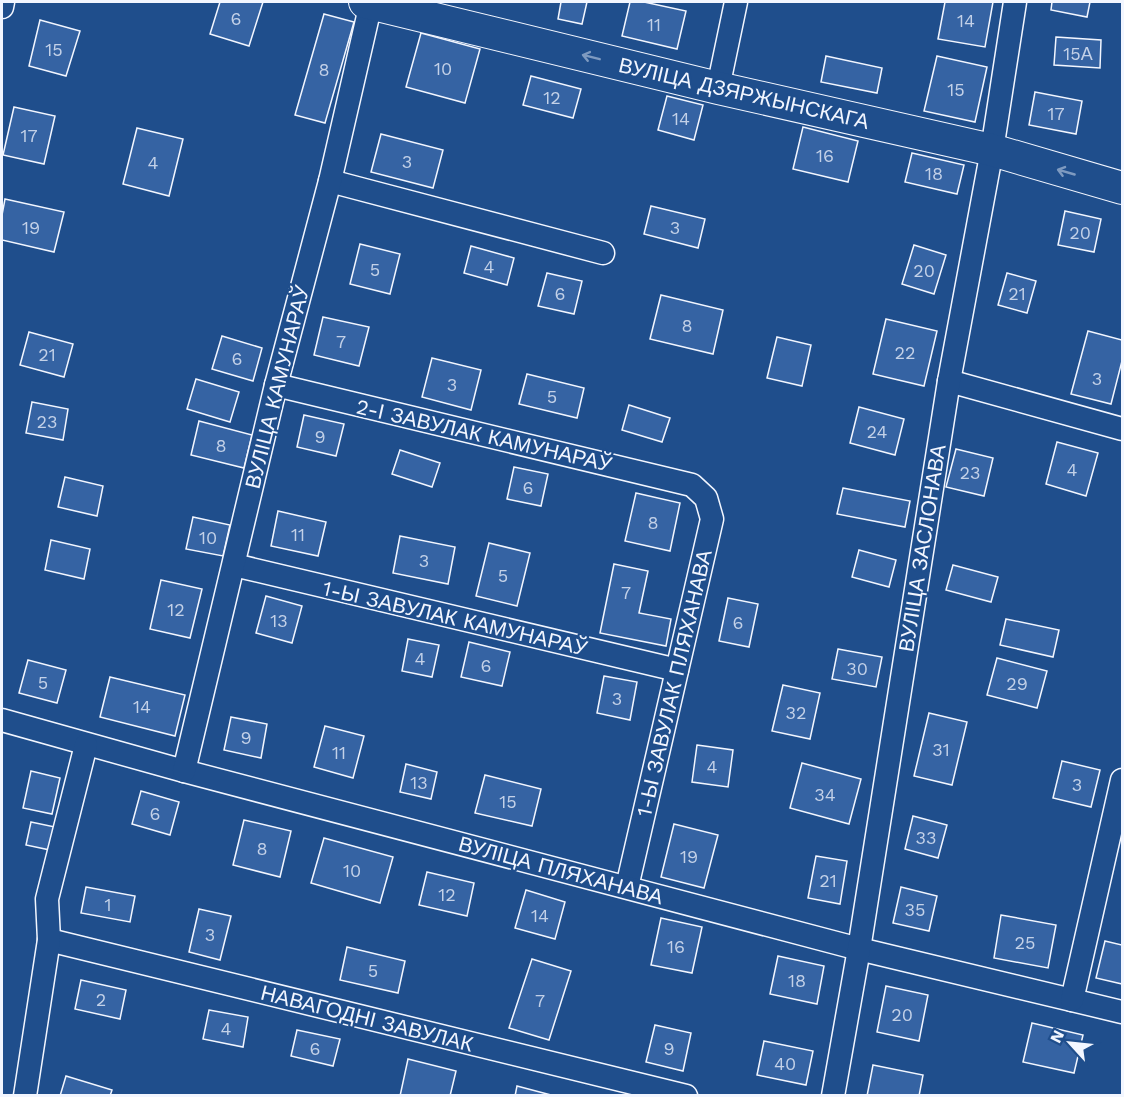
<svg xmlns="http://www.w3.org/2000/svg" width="1124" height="1097" font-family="'Work Sans',sans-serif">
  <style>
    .building { fill: #3563a3; stroke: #f2f6ff; stroke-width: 1.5 }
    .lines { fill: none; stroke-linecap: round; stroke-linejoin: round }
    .street-casing { stroke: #f2f6ff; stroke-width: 25 }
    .secondary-casing { stroke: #f2f6ff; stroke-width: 34 }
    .street { stroke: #1f4e8c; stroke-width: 22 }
    .secondary { stroke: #1f4e8c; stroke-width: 32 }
    .oneway { stroke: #7e9ac0 }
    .labels { text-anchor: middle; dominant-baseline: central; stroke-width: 4.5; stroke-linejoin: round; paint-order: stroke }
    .number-label { font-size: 18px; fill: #c3d1e8 }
    .street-label { font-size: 21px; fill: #f2f6ff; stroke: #1f4e8c }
  </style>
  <rect width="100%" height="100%" fill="#1f4e8c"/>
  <!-- building -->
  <g class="building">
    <path d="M220,2h43l-14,44 -39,-12z"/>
    <path d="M561,2h26l-5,22 -24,-5z"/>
    <path d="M630,2h14l42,9 -9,38 -55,-13z"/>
    <path d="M945,2h48l-8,45 -47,-8z"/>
    <path d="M1052,2h38l-3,15 -36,-7z"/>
    <path d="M324,14l30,8 -29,101 -30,-8z"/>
    <path d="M40,20l40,11 -14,45 -37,-10z"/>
    <path d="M421,33l59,16 -15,54 -59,-16z"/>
    <path d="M1056,37l45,3 -1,28 -46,-3z"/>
    <path d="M826,56l56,12 -5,25 -56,-11z"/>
    <path d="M937,56l50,11 -12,55 -51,-11z"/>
    <path d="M531,76l50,13 -8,29 -50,-13z"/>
    <path d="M1035,92l47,9 -6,33 -47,-9z"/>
    <path d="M667,96l36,9 -9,35 -36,-10z"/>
    <path d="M14,107l41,9 -11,48 -41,-9z"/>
    <path d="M803,127l55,14 -10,41 -55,-13z"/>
    <path d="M137,128l46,11 -14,57 -46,-12z"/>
    <path d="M381,134l62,16 -10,38 -62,-16z"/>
    <path d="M912,153l52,12 -7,29 -52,-12z"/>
    <path d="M5,199l59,13 -10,40 -52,-12v-25z"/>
    <path d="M651,206l54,13 -7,29 -54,-14z"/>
    <path d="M1065,211l36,8 -7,33 -36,-7z"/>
    <path d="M360,244l40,10 -10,40 -40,-10z"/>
    <path d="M914,245l32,10 -12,39 -32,-10z"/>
    <path d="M471,246l43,12 -7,27 -43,-12z"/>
    <path d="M547,273l35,8 -8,33 -36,-8z"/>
    <path d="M1007,273l29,8 -9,32 -29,-8z"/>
    <path d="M661,295l62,15 -10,44 -63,-15z"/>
    <path d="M323,317l46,10 -10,39 -45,-11z"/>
    <path d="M886,319l51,12 -13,55 -51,-12z"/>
    <path d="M1088,331l34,9v21l-11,43 -40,-10z"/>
    <path d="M29,332l44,12 -9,33 -44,-12z"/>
    <path d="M222,336l40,12 -9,33 -41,-12z"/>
    <path d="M777,337l34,8 -9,41 -35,-8z"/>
    <path d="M432,358l49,12 -10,40 -49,-13z"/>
    <path d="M527,374l57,14 -7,30 -58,-14z"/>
    <path d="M196,379l43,13 -9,30 -43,-13z"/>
    <path d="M32,402l36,7 -5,31 -37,-7z"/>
    <path d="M629,405l41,13 -8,24 -40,-12z"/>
    <path d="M859,407l45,12 -9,36 -45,-12z"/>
    <path d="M304,415l40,9 -8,32 -39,-9z"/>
    <path d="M199,421l53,14 -8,33 -53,-13z"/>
    <path d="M1057,442l41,11 -12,43 -40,-12z"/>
    <path d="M956,449l37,9 -9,38 -38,-9z"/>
    <path d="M400,450l40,13 -8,24 -40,-13z"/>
    <path d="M514,467l34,7 -7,32 -34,-7z"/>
    <path d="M65,477l38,9 -6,30 -39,-9z"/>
    <path d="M843,488l67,13 -5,26 -68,-13z"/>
    <path d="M636,493l44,10 -10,48 -45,-10z"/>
    <path d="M278,511l48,11 -8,34 -47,-10z"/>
    <path d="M193,517l37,8 -7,31 -37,-7z"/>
    <path d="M400,536l55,11 -7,37 -55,-11z"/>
    <path d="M51,540l39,9 -6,30 -39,-9z"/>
    <path d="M489,543l41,10 -13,53 -41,-10z"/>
    <path d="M859,550l37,10 -7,27 -37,-10z"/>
    <path d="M614,564l34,7 -9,42 32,6 -5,27 -66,-13z"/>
    <path d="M953,565l45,12 -7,25 -45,-12z"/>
    <path d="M161,580l41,9 -12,49 -40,-9z"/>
    <path d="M266,596l36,10 -10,37 -36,-10z"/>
    <path d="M728,598l30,6 -9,43 -30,-6z"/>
    <path d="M1006,619l53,11 -6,27 -53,-12z"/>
    <path d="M408,639l31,6 -7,32 -30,-6z"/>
    <path d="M469,642l41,10 -8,34 -41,-9z"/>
    <path d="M838,649l44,8 -6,30 -44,-8z"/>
    <path d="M997,658l50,13 -10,37 -50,-13z"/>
    <path d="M28,660l38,10 -9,33 -38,-10z"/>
    <path d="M604,676l33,6 -7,38 -33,-7z"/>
    <path d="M110,677l75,18 -10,41 -75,-19z"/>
    <path d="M783,685l37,8 -10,46 -38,-8z"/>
    <path d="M929,713l38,9 -15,63 -38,-9z"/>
    <path d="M231,717l36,7 -6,34 -37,-8z"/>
    <path d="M325,726l39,10 -11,42 -39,-11z"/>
    <path d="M697,745l36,5 -5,37 -36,-5z"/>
    <path d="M1062,761l38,9 -9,37 -38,-9z"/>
    <path d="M802,763l59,16 -12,45 -59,-16z"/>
    <path d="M406,764l31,8 -6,27 -31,-7z"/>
    <path d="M31,771l29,7 -8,36 -29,-6z"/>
    <path d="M485,775l56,14 -9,37 -57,-13z"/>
    <path d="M141,791l38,11 -9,33 -38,-11z"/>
    <path d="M913,816l34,9 -9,33 -33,-9z"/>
    <path d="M244,820l47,11 -11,46 -47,-12z"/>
    <path d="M31,822l24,5 -5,23 -24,-5z"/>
    <path d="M674,824l44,11 -14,53 -43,-11z"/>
    <path d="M324,838l69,19 -13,46 -69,-20z"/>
    <path d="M816,856l31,5 -7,43 -32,-6z"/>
    <path d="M427,872l47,11 -7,33 -48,-11z"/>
    <path d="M86,887l49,9 -5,26 -49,-9z"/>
    <path d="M901,887l36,9 -8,35 -36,-8z"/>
    <path d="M526,890l39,12 -10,37 -40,-11z"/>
    <path d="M199,909l32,7 -11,44 -31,-8z"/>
    <path d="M1001,915l55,10 -8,43 -54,-10z"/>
    <path d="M661,918l41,9 -10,46 -41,-8z"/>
    <path d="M1105,941l17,4v39l-26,-6z"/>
    <path d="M347,947l58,14 -7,32 -58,-13z"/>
    <path d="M778,956l46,10 -7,38 -47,-10z"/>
    <path d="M532,959l39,12 -22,69 -40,-12z"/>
    <path d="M81,980l45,10 -6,29 -45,-10z"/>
    <path d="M886,986l42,9 -9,46 -42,-9z"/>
    <path d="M209,1010l39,7 -5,30 -40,-8z"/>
    <path d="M1032,1023l51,12 -9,38 -51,-11z"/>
    <path d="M655,1025l36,8 -8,38 -37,-9z"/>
    <path d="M297,1030l43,9 -7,27 -42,-10z"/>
    <path d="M764,1041l49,10 -7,34 -49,-10z"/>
    <path d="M408,1059l48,12 -6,25h-50z"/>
    <path d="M873,1065l50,10 -4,21h-52z"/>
    <path d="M66,1076l46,14 -2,6h-50z"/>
    <path d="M517,1086l34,9 -36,1z"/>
  </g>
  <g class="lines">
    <!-- street casing -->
    <g class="street-casing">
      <g id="street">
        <path d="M2,7l1,-5"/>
        <path d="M718,88l18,-86"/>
        <path d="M330,181l273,72"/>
        <path d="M949,381l173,48"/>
        <path d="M276,385l416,100 14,13 6,21 -85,368"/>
        <path d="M234,565l443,105"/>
        <path d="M2,720l182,51 675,178 263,63"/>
        <path d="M184,771l92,-386 54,-204 41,-178"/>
        <path d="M49,940l637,156"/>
        <path d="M1072,1000l50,-220"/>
        <path d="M25,1096l24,-156 -2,-41 39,-154"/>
        <path d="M833,1096l26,-147 90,-568 43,-231 23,-148"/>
      </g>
    </g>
    <!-- secondary casing -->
    <g class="secondary-casing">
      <path id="secondary" d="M365,2l353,86 274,62 130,38"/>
    </g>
    <!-- street -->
    <use href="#street" class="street"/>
    <!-- secondary -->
    <use href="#secondary" class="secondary"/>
  </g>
  <!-- one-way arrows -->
  <defs><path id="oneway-shaft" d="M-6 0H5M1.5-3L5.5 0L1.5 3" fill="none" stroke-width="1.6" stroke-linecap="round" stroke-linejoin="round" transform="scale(1.5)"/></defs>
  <g class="oneway">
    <use href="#oneway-shaft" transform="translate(591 57) rotate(-166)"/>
    <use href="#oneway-shaft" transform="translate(1066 172) rotate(-164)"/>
  </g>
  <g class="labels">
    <!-- number labels -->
    <g class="number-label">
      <text x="236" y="18">6</text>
      <text x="966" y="20">14</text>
      <text x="654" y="24">11</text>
      <text x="54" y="49">15</text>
      <text x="1078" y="53">15А</text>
      <text x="443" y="68">10</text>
      <text x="324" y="69">8</text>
      <text x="956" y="89">15</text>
      <text x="552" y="97">12</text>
      <text x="1056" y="113">17</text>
      <text x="681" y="118">14</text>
      <text x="29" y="135">17</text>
      <text x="825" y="155">16</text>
      <text x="407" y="161">3</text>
      <text x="153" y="162">4</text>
      <text x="934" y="173">18</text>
      <text x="31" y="227">19</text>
      <text x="675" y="227">3</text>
      <text x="1080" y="232">20</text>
      <text x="489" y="266">4</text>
      <text x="375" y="269">5</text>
      <text x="924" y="270">20</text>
      <text x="560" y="293">6</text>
      <text x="1017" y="293">21</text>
      <text x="687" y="325">8</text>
      <text x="341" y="341">7</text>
      <text x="905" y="352">22</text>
      <text x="47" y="354">21</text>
      <text x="237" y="358">6</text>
      <text x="1097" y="378">3</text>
      <text x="452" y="384">3</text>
      <text x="552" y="396">5</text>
      <text x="47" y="421">23</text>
      <text x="877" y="431">24</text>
      <text x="320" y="436">9</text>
      <text x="221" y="445">8</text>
      <text x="1072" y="469">4</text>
      <text x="970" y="472">23</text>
      <text x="528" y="487">6</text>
      <text x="653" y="522">8</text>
      <text x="298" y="534">11</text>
      <text x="208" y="537">10</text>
      <text x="424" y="560">3</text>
      <text x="503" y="575">5</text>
      <text x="626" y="592">7</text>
      <text x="176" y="609">12</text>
      <text x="279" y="620">13</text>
      <text x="738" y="622">6</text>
      <text x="420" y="658">4</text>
      <text x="486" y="665">6</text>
      <text x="857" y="668">30</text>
      <text x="43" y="682">5</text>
      <text x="1017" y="683">29</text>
      <text x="617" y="698">3</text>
      <text x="142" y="706">14</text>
      <text x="796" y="712">32</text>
      <text x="246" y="737">9</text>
      <text x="941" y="749">31</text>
      <text x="339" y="752">11</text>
      <text x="712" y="766">4</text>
      <text x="419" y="782">13</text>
      <text x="1077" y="784">3</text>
      <text x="825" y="794">34</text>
      <text x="508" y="801">15</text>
      <text x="155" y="813">6</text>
      <text x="926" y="837">33</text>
      <text x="262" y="848">8</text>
      <text x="689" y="856">19</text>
      <text x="352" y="870">10</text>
      <text x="828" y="880">21</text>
      <text x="447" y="894">12</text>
      <text x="108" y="904">1</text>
      <text x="915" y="909">35</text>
      <text x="540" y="915">14</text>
      <text x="210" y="934">3</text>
      <text x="1025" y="942">25</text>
      <text x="676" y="946">16</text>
      <text x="373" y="970">5</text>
      <text x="797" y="980">18</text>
      <text x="101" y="999">2</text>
      <text x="540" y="1000">7</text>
      <text x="902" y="1014">20</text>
      <text x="226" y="1028">4</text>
      <text x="315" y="1048">6</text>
      <text x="669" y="1048">9</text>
      <text x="785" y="1063">40</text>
    </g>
    <!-- street labels -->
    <g class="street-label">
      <text transform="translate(744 93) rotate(13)">ВУЛІЦА ДЗЯРЖЫНСКАГА</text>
      <text transform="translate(277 387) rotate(-76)">ВУЛІЦА КАМУНАРАЎ</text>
      <text transform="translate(484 435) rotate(13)">2-І ЗАВУЛАК КАМУНАРАЎ</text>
      <text transform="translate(922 548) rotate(-81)">ВУЛІЦА ЗАСЛОНАВА</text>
      <text transform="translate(455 618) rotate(13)">1-Ы ЗАВУЛАК КАМУНАРАЎ</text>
      <text transform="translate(674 683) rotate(-77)">1-Ы ЗАВУЛАК ПЛЯХАНАВА</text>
      <text transform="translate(561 870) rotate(15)">ВУЛІЦА ПЛЯХАНАВА</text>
      <text transform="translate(367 1018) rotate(14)">НАВАГОДНІ ЗАВУЛАК</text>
    </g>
  </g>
  <!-- border -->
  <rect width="1124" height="1097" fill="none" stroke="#f2f6ff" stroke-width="6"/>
  <!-- north arrow -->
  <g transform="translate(1070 1043) rotate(297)" stroke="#1f4e8c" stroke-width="4.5" paint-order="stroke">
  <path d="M0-4.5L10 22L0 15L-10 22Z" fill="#f2f6ff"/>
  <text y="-9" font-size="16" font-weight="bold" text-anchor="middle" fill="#f2f6ff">N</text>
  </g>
</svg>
